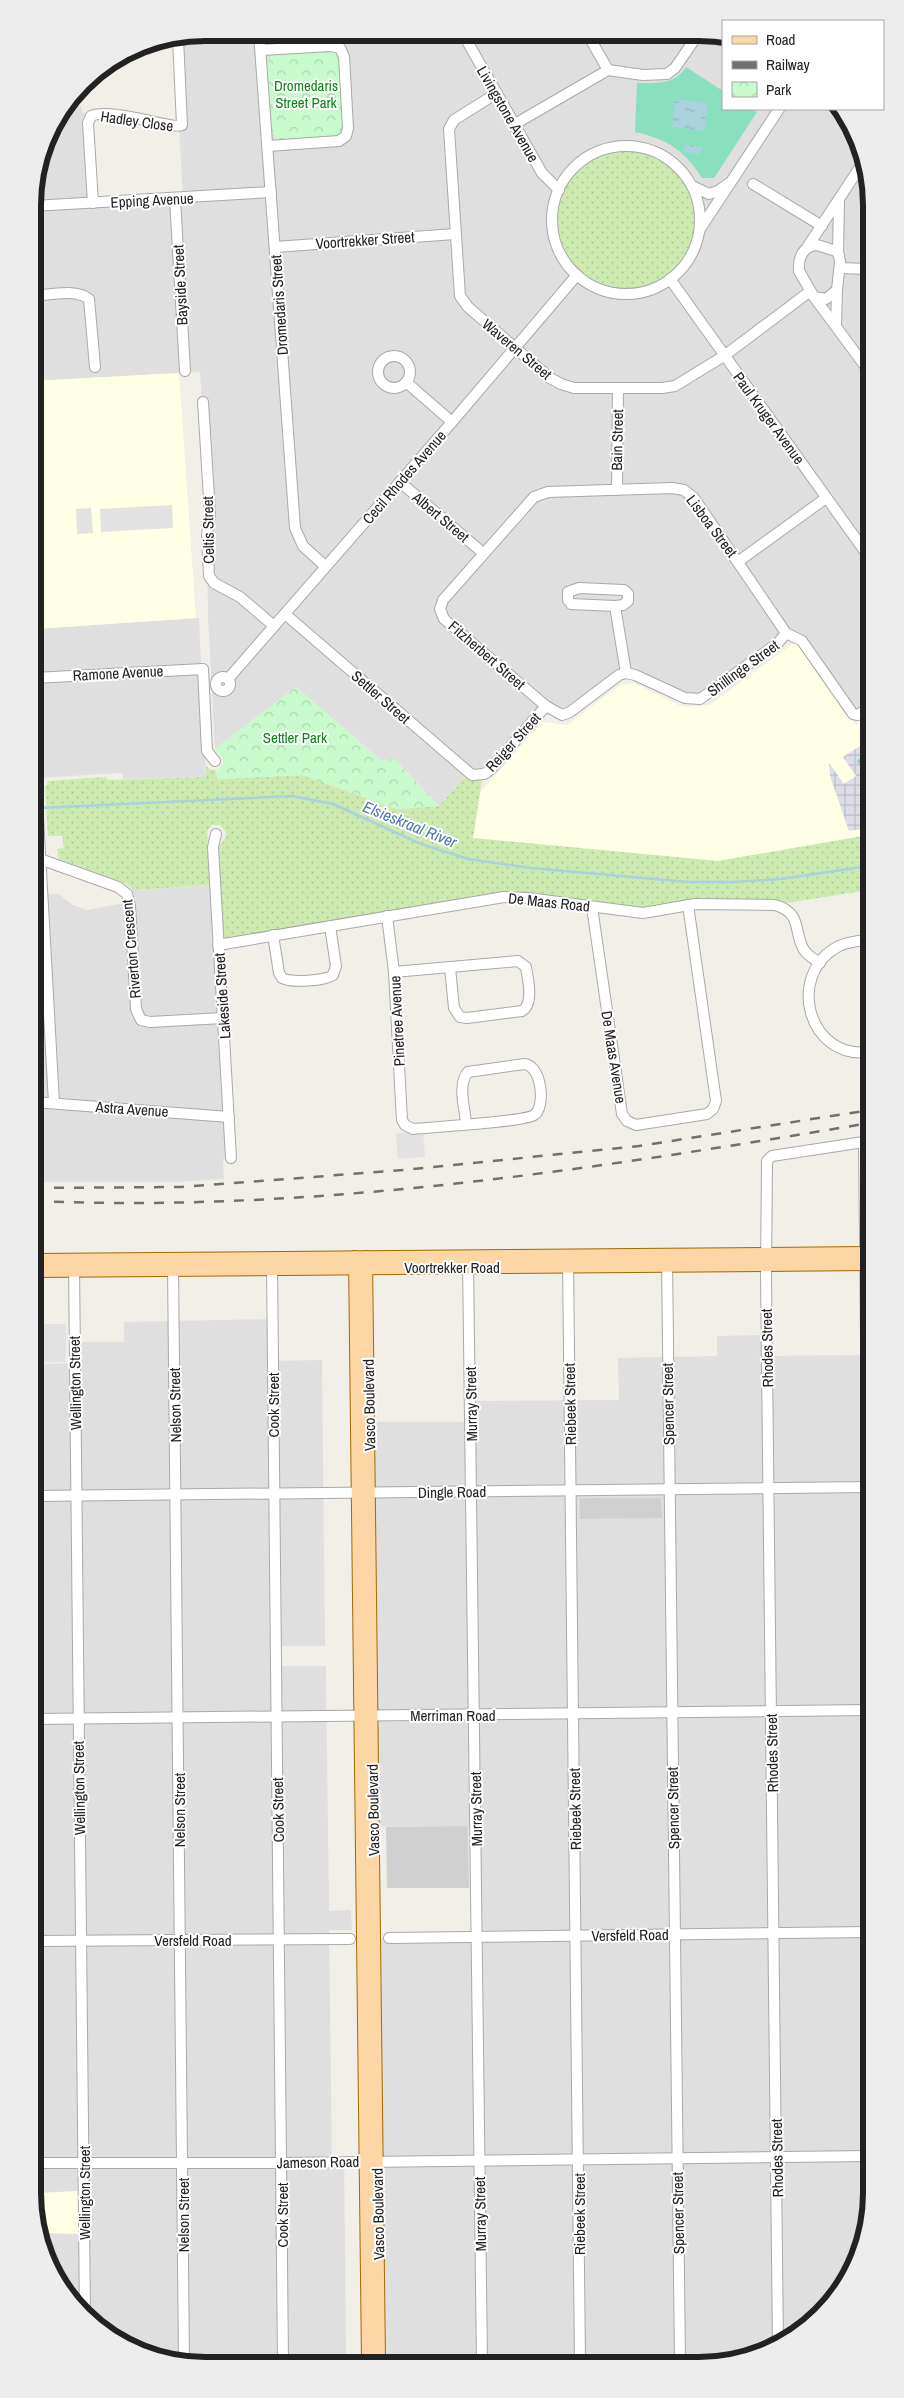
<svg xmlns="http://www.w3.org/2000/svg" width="904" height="2398" font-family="'Archivo Narrow',sans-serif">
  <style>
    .residential { fill: #e0dfdf }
    .education { fill: #ffffe5 }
    .religious { fill: #d0d0d0 }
    .grass { fill: url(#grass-dots) }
    .park { fill: url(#park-crowns) }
    .pitch { fill: #88e0be }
    .parking { fill: #e2e2e2 }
    .plaza { fill: url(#plaza-grid) }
    .water { fill: url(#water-ripples) }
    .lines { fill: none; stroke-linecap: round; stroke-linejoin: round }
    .stream { stroke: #aad3df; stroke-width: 2.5 }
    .minor-casing { stroke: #a9a9a9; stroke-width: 12 }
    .major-casing { stroke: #a06b00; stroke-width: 14 }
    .minor { stroke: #fff; stroke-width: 10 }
    .major { stroke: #fcd6a4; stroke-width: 12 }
    .rail { stroke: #707070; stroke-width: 2.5; stroke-dasharray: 10 10; stroke-linecap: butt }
    .labels { text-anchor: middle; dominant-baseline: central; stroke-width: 4; stroke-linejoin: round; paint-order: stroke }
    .park-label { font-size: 15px; fill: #0c8416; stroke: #fff }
    .street-label { font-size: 15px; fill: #222; stroke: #fff }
    .water-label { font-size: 16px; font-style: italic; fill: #4a7aab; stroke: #fff }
    .rim { fill: none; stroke: #222; stroke-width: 6 }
  </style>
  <defs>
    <pattern id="grass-dots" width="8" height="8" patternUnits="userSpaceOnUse" patternTransform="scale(1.25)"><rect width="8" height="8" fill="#cdebb0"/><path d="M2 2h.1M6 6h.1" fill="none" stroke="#b0c997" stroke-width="1.8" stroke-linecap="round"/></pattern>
    <pattern id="park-crowns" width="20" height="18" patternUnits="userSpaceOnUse" patternTransform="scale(1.25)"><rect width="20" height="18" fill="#c8facc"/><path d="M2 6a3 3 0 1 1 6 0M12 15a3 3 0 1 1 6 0" fill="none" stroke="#acd6af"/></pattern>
    <pattern id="plaza-grid" width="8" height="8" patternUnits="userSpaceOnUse" patternTransform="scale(1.25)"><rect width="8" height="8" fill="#dddde8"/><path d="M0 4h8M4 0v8" fill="none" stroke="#bdbdc7"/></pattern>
    <pattern id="water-ripples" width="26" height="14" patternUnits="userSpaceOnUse" patternTransform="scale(1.25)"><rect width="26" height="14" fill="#aad3df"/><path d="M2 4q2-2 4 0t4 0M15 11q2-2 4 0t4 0" fill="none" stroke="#92b5bf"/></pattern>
  </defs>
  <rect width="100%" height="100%" fill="#f2efe9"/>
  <!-- residential -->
  <g class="residential">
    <path d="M206,33l517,3v73h117l8,10 20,53 1,536 -11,7 -57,-73 -14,-7 -86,64 -75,-25 -55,38 -25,-5 -55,63 -23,3 -29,33 -44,-47 -13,2 -86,-74 -81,62 -7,-132 -1,-82 2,-21 -9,-142 -167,9v-187l17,-65 19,-24 12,1 1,6 8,4 2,86 91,-4 -9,-159z"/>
    <path d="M199,618l7,159 -83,2 -1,-6 -86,5 -2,-43v-106z"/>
    <path d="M34,856l9,39 16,-1 12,10 16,6 32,-6 13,-14 83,-5 16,273 -8,1 1,20 -47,3h-143z"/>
    <path d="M273,1319l1,42 48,-1 3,286h-48l-1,20h50l3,245 22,-1 1,20h-23l3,232h12l2,193h-62v7h-112l-43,-14 -46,-33 -27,-36 -20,-53 -1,-862 41,-1v-21h48v-20z"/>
    <path d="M765,1335v21l105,-1 1,848 -13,55 -29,48 -44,36 -53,20h-351l-5,-423 99,-3 -2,-110 -99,1 -4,-405h101v-21l148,-1 -1,-42 99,-2v-20z"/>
  </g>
  <!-- education -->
  <g class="education">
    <path d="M597,35l90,1 -4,6 -83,-3z"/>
    <path d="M179,373l17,245 -161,11 -2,-248z"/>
    <path d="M796,641l60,84 13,-9v119l-151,26 -245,-23 7,-45 62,-71 25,3 53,-40 14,-2 47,23 6,1 23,-2z"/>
    <path d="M78,2191v43l-40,-1 -2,-7v-33z"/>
  </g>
  <!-- religious -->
  <g class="religious">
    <path d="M580,1498h81l1,20 -82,1z"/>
    <path d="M468,1826l1,62h-82l-1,-61z"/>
  </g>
  <!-- grass -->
  <g class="grass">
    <circle cx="626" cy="219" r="69"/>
    <path d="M206,765l3,4 7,1 1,9 85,-4 95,34 42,-3 27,-30 9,4h7l-9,58 245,23 151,-26v55l-82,13 -17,-4h-74l-54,10 -134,-16 -15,1 -265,46 -5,-5 -5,-87 7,-10 1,-6 -6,-7h-8l-5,6 3,54 -77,5 -6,-6 -68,-25 -2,-10 7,-1 -2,-12h-14l-3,-48 3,-7 57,-4 3,3 98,-3z"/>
  </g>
  <!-- park -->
  <g class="park">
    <path d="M333,51l6,7 6,67 -3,8 -5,4 -60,4 -5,-9 -5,-69 5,-9z"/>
    <path d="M296,687l86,74 12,-3 45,48 -42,3 -95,-34 -85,4 -1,-9c14,-7 4,-15 -1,-21z"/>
  </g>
  <!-- pitch -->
  <g class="pitch">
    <path d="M686,67l37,24v18h28l6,3 -43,66h-12c-18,-28 -35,-39 -67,-46l2,-49c19,0 38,2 49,-16z"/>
    <path d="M869,751v29l-13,-19z"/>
  </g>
  <!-- parking -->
  <g class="parking">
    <path d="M172,505l1,23 -72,4 -1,-23z"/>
    <path d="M91,508l2,25 -16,1 -1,-25z"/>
    <path d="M423,1131l2,26 -27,2 -2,-25z"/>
    <rect x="35" y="1324" width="31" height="38"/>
  </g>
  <!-- plaza -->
  <path class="plaza" d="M869,740v11l-13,10 13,19v48l-20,3 -19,-55 -1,-13 15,21 12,-8 -13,-19z"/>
  <!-- water -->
  <g class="water">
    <path d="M675,99l33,4 -3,28 -33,-4z"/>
    <path d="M684,145l18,2v7l-19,-2z"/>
  </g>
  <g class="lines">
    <!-- stream -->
    <path class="stream" d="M40,808l252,-12 41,8 88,40 47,15 63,9 157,14h46l47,-3 88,-13"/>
    <!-- minor casing -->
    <g class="minor-casing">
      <g id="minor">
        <path d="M259,33l36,495 8,18 22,20"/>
        <path d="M463,34l79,139 17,17"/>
        <path d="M588,35l20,35"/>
        <path d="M261,50l70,-4 9,2 4,9 4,71 -2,8 -7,5 -71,5"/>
        <path d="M497,93l-43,27 -5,9 11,167 8,11 82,71 11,6 13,4h88l13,-2 49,-30 85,-64"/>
        <path d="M515,124l93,-54 35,5 24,-1 8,-6 22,-32"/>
        <circle cx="626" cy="220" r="74"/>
        <path d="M753,184l69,42"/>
        <path d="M692,186l17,8 9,-3 11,-8"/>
        <path d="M175,199l10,172"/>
        <path d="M93,203l-5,-80 3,-7c18,-9 84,14 91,9l-4,-87"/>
        <path d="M33,206l238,-14"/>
        <path d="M700,229l79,-120"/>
        <path d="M817,245l19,6 3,4 1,7 -3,28 -11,9 -12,-2 -15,-26c-1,-14 4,-25 18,-26z"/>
        <path d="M808,246l56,-85"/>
        <path d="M275,247l180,-13"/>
        <path d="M838,253l1,-52"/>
        <path d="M840,268l28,1"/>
        <path d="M670,279l199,278"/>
        <path d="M33,296c16,-1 43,-8 56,3l6,68"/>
        <path d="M814,297l54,73"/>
        <path d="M836,325l1,-35"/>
        <circle cx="394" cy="372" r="16"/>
        <path d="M406,382l46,40"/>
        <path d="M203,402l7,112 -3,21 2,41 5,7 26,14 34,29"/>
        <path d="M400,482l83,71"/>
        <path d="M617,490l1,-101"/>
        <path d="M739,561l87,-63"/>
        <path d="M579,588l45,2 4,4v7l-5,4 -8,1 -44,-2 -3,-4v-8z"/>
        <path d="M615,606l11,67"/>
        <path d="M285,614l187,161 12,-1 6,-4 56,-64"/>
        <path d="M786,633l-8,10 -78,56 -15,-1 -50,-23 -9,-2 -7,2 -49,37 -8,3 -16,-9 -102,-87 -4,-10 3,-9 91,-103 14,-5 124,-4 12,2 10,8 92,135 16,8 51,73 5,1 11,-8"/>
        <circle cx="223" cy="684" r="7"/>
        <path d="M34,678l169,-9 4,82 8,10"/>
        <path d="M228,679l224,-257 125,-147"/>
        <path d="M34,746l20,357"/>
        <path d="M216,834l-3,13 18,311"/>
        <path d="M37,858l81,29 9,7 3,12 6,103 5,11 9,2 73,-4"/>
        <path d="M592,907l30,207 5,7 9,4 71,-11 6,-5 3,-8 -28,-196"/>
        <path d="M387,916l7,56 7,130 1,18 3,5 8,4c19,-2 111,-7 121,-14 12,-7 8,-50 -10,-51l-56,8c-11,12 -3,37 -2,51"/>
        <path d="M273,935l6,38 3,5c9,5 43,3 51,-3l3,-9 -6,-40"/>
        <path d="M869,939c-10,2 -21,3 -30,7 -54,28 -31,114 30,106"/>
        <path d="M218,945l286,-48 24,1 115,15 52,-9 80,1c28,8 18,27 29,45 4,6 10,9 16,13"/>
        <path d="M394,972l124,-11 8,6c2,12 8,37 -4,44l-55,7 -7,-1 -6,-9 -4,-40"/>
        <path d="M34,1102l195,15"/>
        <path d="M864,1141l6,587"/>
        <path d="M667,1258l13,1104"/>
        <path d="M568,1259l12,1103"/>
        <path d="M468,1261l14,1101"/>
        <path d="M272,1264l11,1098"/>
        <path d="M74,1265l11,1051"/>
        <path d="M173,1265l11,1097"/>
        <path d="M35,1496l835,-9"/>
        <path d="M35,1719l835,-9"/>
        <path d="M389,1938l482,-6"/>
        <path d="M35,1941l315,-2"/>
        <path d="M36,2163h245l590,-7"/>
        <path d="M778,2345l-12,-1070 1,-114 5,-5 98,-15"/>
      </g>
    </g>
    <!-- major casing -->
    <g class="major-casing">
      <g id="major">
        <path d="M355,1257l13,1105"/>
        <path d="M366,1257l13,1105"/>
        <path d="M34,1260l836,-7"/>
        <path d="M34,1271l836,-7"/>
      </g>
    </g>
    <!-- minor -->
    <use href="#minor" class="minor"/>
    <!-- major -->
    <use href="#major" class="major"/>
    <!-- rail -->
    <g class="rail">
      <path d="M34,1188l147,-1 223,-17 235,-24 231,-36"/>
      <path d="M34,1201c282,12 559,-32 836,-78"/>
    </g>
  </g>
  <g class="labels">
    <!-- park labels -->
    <g class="park-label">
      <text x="306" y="85">Dromedaris<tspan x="306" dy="17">Street Park</tspan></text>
      <text x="295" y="737">Settler Park</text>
    </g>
    <!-- street labels -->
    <g class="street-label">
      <text transform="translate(508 114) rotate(60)">Livingstone Avenue</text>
      <text transform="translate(137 121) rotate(8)">Hadley Close</text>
      <text transform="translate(152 200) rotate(-3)">Epping Avenue</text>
      <text transform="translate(365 240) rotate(-4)">Voortrekker Street</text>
      <text transform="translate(180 285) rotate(-93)">Bayside Street</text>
      <text transform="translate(279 305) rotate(-94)">Dromedaris Street</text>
      <text transform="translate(517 349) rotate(40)">Waveren Street</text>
      <text transform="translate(769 418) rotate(54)">Paul Kruger Avenue</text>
      <text transform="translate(617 440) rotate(-89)">Bain Street</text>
      <text transform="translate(404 477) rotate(-49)">Cecil Rhodes Avenue</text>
      <text transform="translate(441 517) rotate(40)">Albert Street</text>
      <text transform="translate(712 526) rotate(53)">Lisboa Street</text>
      <text transform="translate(208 530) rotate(-91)">Celtis Street</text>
      <text transform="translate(487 655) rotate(41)">Fitzherbert Street</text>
      <text transform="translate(743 668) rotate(-36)">Shillinge Street</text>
      <text transform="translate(118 673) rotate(-3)">Ramone Avenue</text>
      <text transform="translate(381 697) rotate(41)">Settler Street</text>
      <text transform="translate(513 742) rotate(-48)">Reiger Street</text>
      <text transform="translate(549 902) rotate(6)">De Maas Road</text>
      <text transform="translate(131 949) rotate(-95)">Riverton Crescent</text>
      <text transform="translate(222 996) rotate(-94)">Lakeside Street</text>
      <text transform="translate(397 1021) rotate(-93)">Pinetree Avenue</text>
      <text transform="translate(614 1057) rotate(81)">De Maas Avenue</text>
      <text transform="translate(132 1109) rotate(4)">Astra Avenue</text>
      <text x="452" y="1267">Voortrekker Road</text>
      <text transform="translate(767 1348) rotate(-91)">Rhodes Street</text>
      <text transform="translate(75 1383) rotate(-91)">Wellington Street</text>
      <text transform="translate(471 1404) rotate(-91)">Murray Street</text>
      <text transform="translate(570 1404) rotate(-91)">Riebeek Street</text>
      <text transform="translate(668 1404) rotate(-91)">Spencer Street</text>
      <text transform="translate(175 1405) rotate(-91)">Nelson Street</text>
      <text transform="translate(273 1405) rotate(-90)">Cook Street</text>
      <text transform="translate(369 1405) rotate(-91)">Vasco Boulevard</text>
      <text transform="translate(452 1492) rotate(-1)">Dingle Road</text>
      <text x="453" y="1715">Merriman Road</text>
      <text transform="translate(772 1753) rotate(-91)">Rhodes Street</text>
      <text transform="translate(79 1788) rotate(-91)">Wellington Street</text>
      <text transform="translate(673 1808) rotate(-91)">Spencer Street</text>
      <text transform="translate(476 1809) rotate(-91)">Murray Street</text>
      <text transform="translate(575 1809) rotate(-91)">Riebeek Street</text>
      <text transform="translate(179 1810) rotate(-90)">Nelson Street</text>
      <text transform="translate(278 1810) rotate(-91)">Cook Street</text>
      <text transform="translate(373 1810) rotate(-91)">Vasco Boulevard</text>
      <text transform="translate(630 1935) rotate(-1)">Versfeld Road</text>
      <text x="193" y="1940">Versfeld Road</text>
      <text transform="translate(777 2158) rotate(-91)">Rhodes Street</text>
      <text transform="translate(318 2162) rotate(-1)">Jameson Road</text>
      <text transform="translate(84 2193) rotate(-90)">Wellington Street</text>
      <text transform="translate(678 2213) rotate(-91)">Spencer Street</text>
      <text transform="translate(378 2214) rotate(-91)">Vasco Boulevard</text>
      <text transform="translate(480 2214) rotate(-91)">Murray Street</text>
      <text transform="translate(579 2214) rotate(-90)">Riebeek Street</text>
      <text transform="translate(183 2215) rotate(-90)">Nelson Street</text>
      <text transform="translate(282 2215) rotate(-90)">Cook Street</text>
    </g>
    <!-- water labels -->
    <g class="water-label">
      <text transform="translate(410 824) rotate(22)">Elsieskraal River</text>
    </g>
  </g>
  <!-- crop -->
  <path d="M0 0H904V2398H0ZM205 41H699A164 164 0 0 1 863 205V2193A164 164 0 0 1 699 2357H205A164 164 0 0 1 41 2193V205A164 164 0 0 1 205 41Z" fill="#ededed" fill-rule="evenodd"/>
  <path class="rim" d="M205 41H699A164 164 0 0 1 863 205V2193A164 164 0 0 1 699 2357H205A164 164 0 0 1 41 2193V205A164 164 0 0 1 205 41Z"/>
  <!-- legend -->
  <rect x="722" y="20" width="162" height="90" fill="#ffffff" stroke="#a7a7a7"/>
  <rect x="732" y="36" width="25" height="8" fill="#fcd6a4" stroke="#a7a7a7"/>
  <text x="766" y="45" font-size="15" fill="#222222">Road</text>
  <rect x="732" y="61" width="25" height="8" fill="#707070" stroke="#a7a7a7"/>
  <text x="766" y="70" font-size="15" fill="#222222">Railway</text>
  <rect x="732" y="82" width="25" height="15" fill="url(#park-crowns)" stroke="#a7a7a7"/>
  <text x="766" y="95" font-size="15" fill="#222222">Park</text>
</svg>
